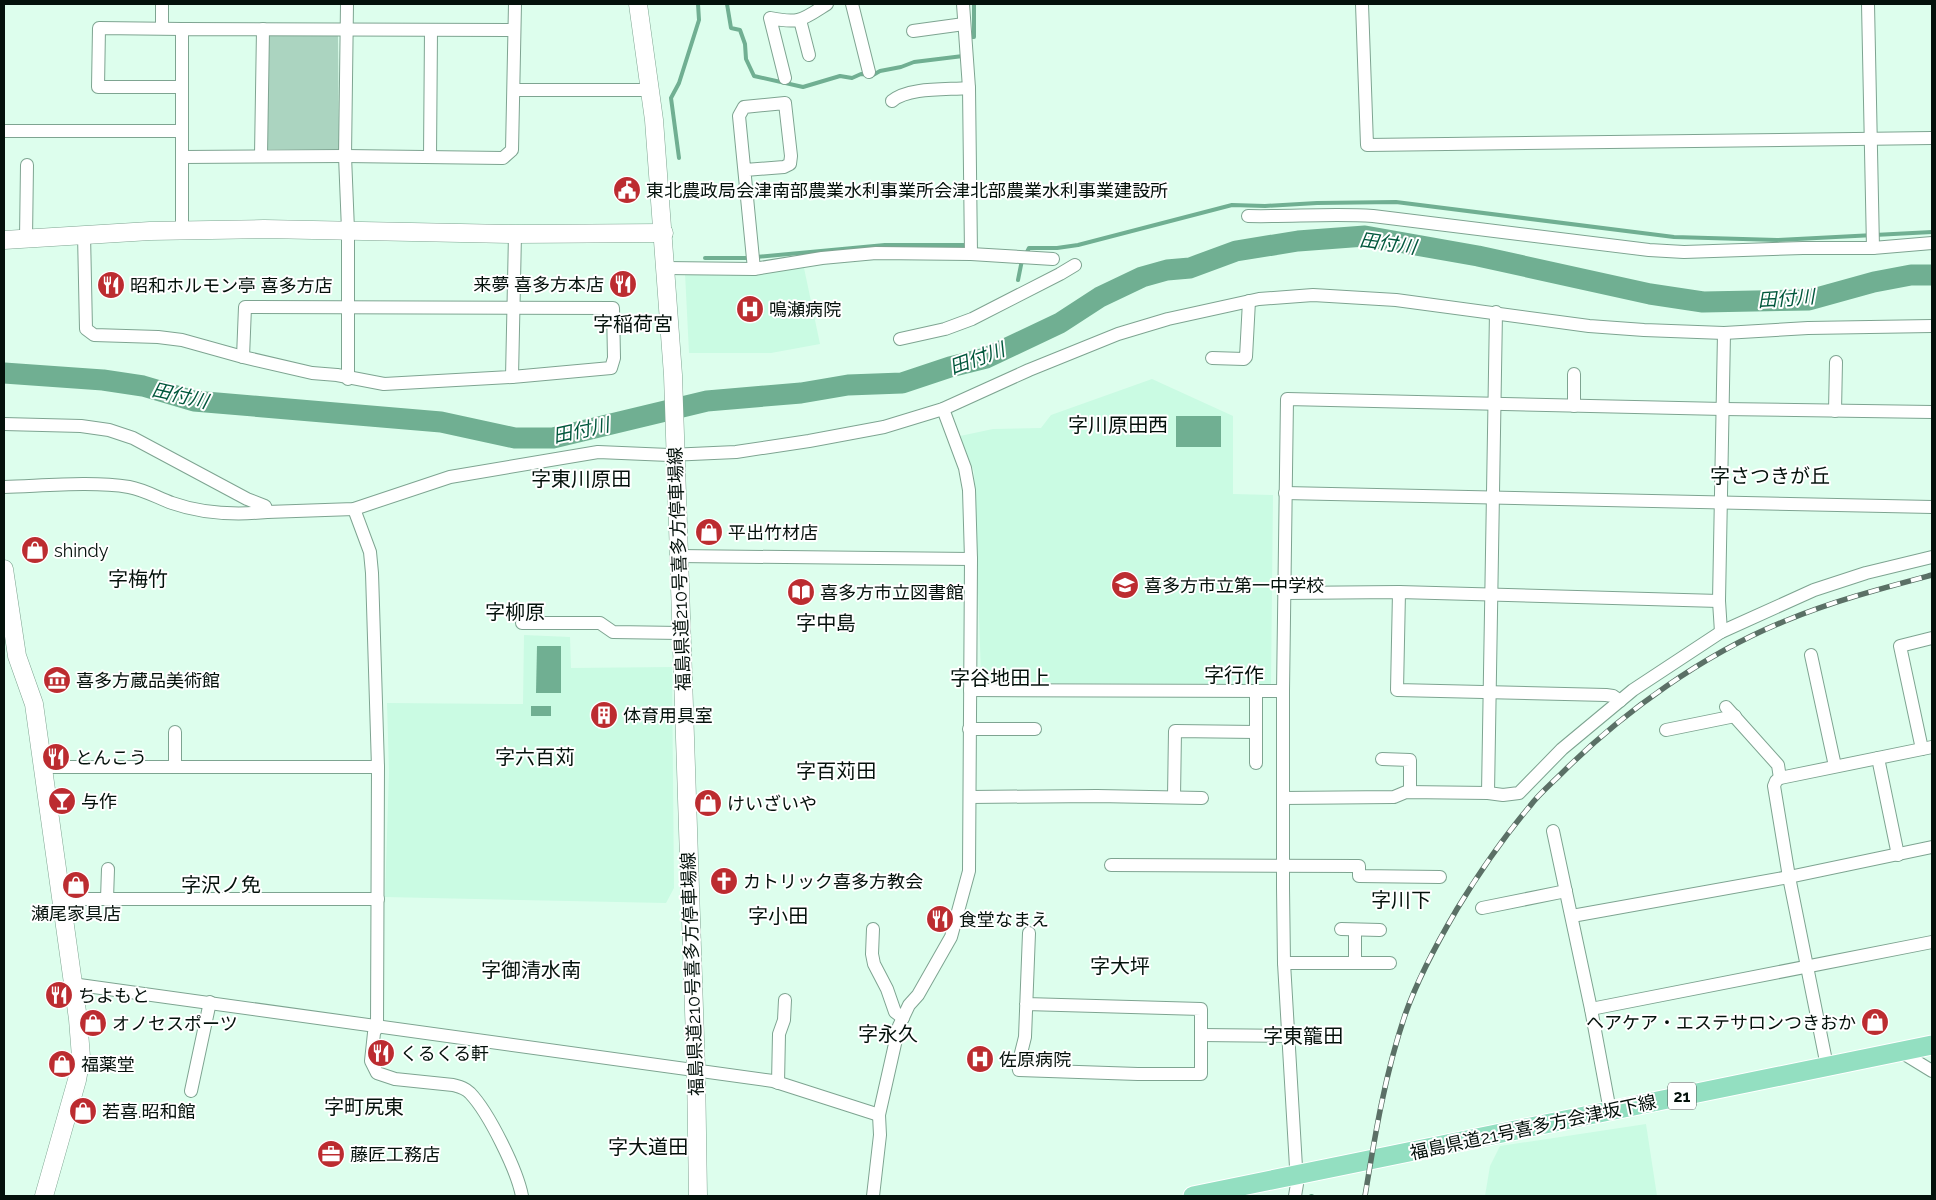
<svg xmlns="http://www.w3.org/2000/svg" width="1936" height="1200" font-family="Raleway,'Noto Sans JP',sans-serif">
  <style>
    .built { fill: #cafbe3 }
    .green { fill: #abd4c0 }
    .water { fill: #70af92 }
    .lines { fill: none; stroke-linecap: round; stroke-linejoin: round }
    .stream { stroke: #70af92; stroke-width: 4 }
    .river { stroke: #70af92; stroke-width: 21 }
    .street-casing { stroke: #7ea491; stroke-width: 14 }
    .secondary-casing { stroke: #7ea491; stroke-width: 19 }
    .primary-casing { stroke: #fff; stroke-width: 21 }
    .street { stroke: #fff; stroke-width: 12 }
    .secondary { stroke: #fff; stroke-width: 18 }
    .primary { stroke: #93dfc1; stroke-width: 19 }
    .rail-casing { stroke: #5b7066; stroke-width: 5.5 }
    .rail { stroke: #fff; stroke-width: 4; stroke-dasharray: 11; stroke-linecap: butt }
    .labels { text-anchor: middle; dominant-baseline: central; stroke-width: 4; stroke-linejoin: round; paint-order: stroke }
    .shield { fill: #fff; stroke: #4f5854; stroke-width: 1 }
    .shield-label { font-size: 16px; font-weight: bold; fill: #04110b }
    .poi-label { font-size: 18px; fill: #04110b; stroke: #fff; text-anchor: start }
    .street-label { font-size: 18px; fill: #04110b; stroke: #fff }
    .water-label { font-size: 19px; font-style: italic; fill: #01573c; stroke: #fff }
    .quarter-label { font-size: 20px; fill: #04110b; stroke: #fff }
  </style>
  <rect width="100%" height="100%" fill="#ddfeed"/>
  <!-- built -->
  <g class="built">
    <path d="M804,268l16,76 -49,9h-82l-4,-80 89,-2z"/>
    <path d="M1152,379l81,37v78l40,1 -2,189 -283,-1 -7,-8 -7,-203 -14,-36 33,-7 48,-1 10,-13z"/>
    <path d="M524,635l46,2 1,31 101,-1 2,221 -8,15 -281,-6 4,-125 -2,-69 136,1z"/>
    <path d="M1646,1124l11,72h-172l5,-30 10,-20z"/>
  </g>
  <!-- green -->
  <path class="green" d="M267,33h71l1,116h-71z"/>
  <!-- water -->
  <g class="water">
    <rect x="1176" y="416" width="45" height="31"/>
    <path d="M537,646h24v47h-25z"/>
    <rect x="531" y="706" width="20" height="10"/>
  </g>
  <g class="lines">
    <!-- stream -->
    <g class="stream">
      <path d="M727,4l4,24 9,2 5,14 1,15 8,17 49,11 37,-11 12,2 9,-4 12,1 7,-4 21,-4 13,-5 49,-6"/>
      <path d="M968,37h6v-33"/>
      <path d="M679,158l-8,-60 8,-15 20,-63 -1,-16"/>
      <path d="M1026,254l3,-6h28l21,-3 154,-40 33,1 52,-3 79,-1 278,35 103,3 155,-8"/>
      <path d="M705,258h41l139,-13h82"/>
      <path d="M1018,280l4,-20"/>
      <path d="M1311,1196h1"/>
    </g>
    <!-- river -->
    <path class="river" d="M4,373l99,7 40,6 51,15 247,21 74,16h38l154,-37 94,-8 47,-8 54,-2 48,-16 36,-9 74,-35 40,-26 42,-20 25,-7 23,-2 46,-17 62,-10 67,-5 113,20 172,38 53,8 106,-2 65,-18 37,-7h21"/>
    <!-- street casing -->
    <g class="street-casing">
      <g id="street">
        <path d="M162,4v24"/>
        <path d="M347,4l-2,152 3,74v149"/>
        <path d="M852,4l17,68"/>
        <path d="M963,4l6,84 2,166"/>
        <path d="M1362,4l5,141 565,-7"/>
        <path d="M1868,4l5,244"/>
        <path d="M800,20l9,35"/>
        <path d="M913,31l51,-7"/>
        <path d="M785,78l-15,-60c30,6 32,2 57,-14"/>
        <path d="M181,87h-83l1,-59 83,1"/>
        <path d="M514,90h136"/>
        <path d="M892,101c17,-14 54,-11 77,-13"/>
        <path d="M4,131h178"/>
        <path d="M261,155l2,-126"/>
        <path d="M183,157l162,-1 158,2 9,-8 3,-146"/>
        <path d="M430,157l1,-127"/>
        <path d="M745,170l39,-3 6,-3 1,-8 -6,-53 -41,4 -5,9 15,153"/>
        <path d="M1248,216c42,1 84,-3 125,0l276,34 35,2 119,-4h70l59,-5"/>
        <path d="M182,230v-201l332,1"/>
        <path d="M84,234l2,95 8,6 64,2 24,3 61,17 69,16 25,2 47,9 128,-7 3,-143"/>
        <path d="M26,238l1,-73"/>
        <path d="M665,268l89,1 68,-11 54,-5 95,1 82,5"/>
        <path d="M900,339l45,-10 27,-10 88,-45 15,-9"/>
        <path d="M243,357l2,-50 368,1 1,50 -3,10 -99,9"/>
        <path d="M1212,358l32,1 2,-2 3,-56"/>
        <path d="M1574,406v-32"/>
        <path d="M1835,411l1,-49"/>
        <path d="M4,424l77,2 28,4 24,8 114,61 18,7 2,6 87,-3 96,-32 148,-25 71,3 67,-3 73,-11 75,-14 59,-18 86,-39 89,-36 50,-15 91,-20 54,-4 83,5 193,26 55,4 80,3 84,-5 124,-2"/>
        <path d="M4,487c38,-1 88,-6 125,0 16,3 29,11 43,16 31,11 63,12 95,9"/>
        <path d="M1285,493l647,14"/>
        <path d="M354,509l16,43 2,21 6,194 -1,260 -3,6 -3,28 6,12 18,6 58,6c7,2 12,3 17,8 19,20 47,77 52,103"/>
        <path d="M678,556l293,3"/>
        <path d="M1399,592l-2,98 209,5 7,1 7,5"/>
        <path d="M1284,593l115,-1 320,9"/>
        <path d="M522,623h78l13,9 67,1"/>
        <path d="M1721,632l-2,-31 5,-268"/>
        <path d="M1811,655l24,111"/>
        <path d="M970,690l313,1"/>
        <path d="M1256,691v72"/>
        <path d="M1726,707l52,58 2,13"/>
        <path d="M969,729h66"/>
        <path d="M1666,730l69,-14"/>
        <path d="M1922,749l-22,-103 32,-8"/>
        <path d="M1878,758l20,97"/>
        <path d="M1382,759l28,1v32"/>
        <path d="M41,767h337"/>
        <path d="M175,767v-35"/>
        <path d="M1488,793l8,-481"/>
        <path d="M970,797l127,-1 105,2"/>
        <path d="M1174,797l1,-66 81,1"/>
        <path d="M1283,798l111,-1 12,-5 82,1 15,2 16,-2 43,-44 71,-59 88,-58 93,-42 52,-17 66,-16"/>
        <path d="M1553,831l38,178 19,102"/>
        <path d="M1111,865l248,1v10l81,1"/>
        <path d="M61,899h317"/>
        <path d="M107,899l1,-30"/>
        <path d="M1482,908l84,-17"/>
        <path d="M1572,916l217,-39 143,-30"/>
        <path d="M873,929l-1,25 2,10 13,25 8,23 8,6"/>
        <path d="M1341,929l39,1"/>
        <path d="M1355,930v33"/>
        <path d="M1284,963h106"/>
        <path d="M72,984l701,97 106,34"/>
        <path d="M1026,1004l175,5v65h-63l-119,-4 -1,-5 7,-28 4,-104"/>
        <path d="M1591,1009l341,-67"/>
        <path d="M1201,1035l87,1"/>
        <path d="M1901,1052l31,19"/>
        <path d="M1827,1066l-38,-189 -15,-91 2,-5 4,-3 152,-31"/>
        <path d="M778,1083l1,-49 5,-14 1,-20"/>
        <path d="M191,1091l19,-89"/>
        <path d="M873,1196l7,-61 -1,-20 20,-89 10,-21 9,-10 33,-58 18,-66 2,-312 -2,-69 -4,-22 -22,-59"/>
        <path d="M1295,1196l2,-12 -13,-221 -1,-75v-197l4,-292 436,10 209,3"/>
      </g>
    </g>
    <!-- secondary casing -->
    <g class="secondary-casing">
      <g id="secondary">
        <path d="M638,4l16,116 19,255 23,695 2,126"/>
        <path d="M4,240l146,-9 114,-2 251,5 149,-1"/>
        <path d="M4,569l13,87 17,48 44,315 3,38 -4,23 -33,116"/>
      </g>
    </g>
    <!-- primary casing -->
    <g class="primary-casing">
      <path id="primary" d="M1193,1196l739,-151"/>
    </g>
    <!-- street -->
    <use href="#street" class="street"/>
    <!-- secondary -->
    <use href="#secondary" class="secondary"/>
    <!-- primary -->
    <use href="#primary" class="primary"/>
    <!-- rail casing -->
    <g class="rail-casing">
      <path id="rail" d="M1365,1196c10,-61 20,-122 40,-181 13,-37 32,-72 52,-106 22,-36 46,-71 73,-103 9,-12 21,-22 32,-33 61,-61 142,-119 223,-152 48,-20 98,-33 147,-46"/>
    </g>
    <!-- rail -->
    <use href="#rail" class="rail"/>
  </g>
  <!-- icons -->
  <defs>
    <g id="civic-disc" transform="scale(1.4375)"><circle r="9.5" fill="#bc2c30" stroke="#fff"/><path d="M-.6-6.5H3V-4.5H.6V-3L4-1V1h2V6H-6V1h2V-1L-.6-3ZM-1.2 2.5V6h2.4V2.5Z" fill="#fff"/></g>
    <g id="restaurant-disc" transform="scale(1.4375)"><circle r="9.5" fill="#bc2c30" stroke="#fff"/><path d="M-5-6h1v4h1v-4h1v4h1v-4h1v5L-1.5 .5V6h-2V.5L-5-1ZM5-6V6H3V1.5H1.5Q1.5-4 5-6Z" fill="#fff"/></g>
    <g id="hospital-disc" transform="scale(1.4375)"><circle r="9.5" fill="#bc2c30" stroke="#fff"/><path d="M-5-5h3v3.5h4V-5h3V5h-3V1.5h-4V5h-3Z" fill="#fff"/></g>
    <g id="shop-disc" transform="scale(1.4375)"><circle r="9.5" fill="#bc2c30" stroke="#fff"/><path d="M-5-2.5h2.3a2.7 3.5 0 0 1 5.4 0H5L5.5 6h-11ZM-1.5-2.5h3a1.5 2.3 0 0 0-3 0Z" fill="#fff"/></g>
    <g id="school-disc" transform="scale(1.4375)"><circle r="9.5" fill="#bc2c30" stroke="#fff"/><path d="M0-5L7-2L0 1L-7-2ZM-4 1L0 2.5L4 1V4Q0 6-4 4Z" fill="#fff"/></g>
    <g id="library-disc" transform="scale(1.4375)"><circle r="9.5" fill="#bc2c30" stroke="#fff"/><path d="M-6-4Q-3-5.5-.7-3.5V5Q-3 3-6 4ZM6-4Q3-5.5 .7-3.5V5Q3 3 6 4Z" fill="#fff"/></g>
    <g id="museum-disc" transform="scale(1.4375)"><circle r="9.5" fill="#bc2c30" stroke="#fff"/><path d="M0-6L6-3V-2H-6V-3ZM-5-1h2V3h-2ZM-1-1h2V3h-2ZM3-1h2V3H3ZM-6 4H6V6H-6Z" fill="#fff"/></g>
    <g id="building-disc" transform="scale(1.4375)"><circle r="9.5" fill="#bc2c30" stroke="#fff"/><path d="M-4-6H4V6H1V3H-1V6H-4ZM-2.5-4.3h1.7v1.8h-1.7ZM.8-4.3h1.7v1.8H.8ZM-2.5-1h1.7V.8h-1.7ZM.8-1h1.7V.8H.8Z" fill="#fff"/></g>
    <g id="bar-disc" transform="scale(1.4375)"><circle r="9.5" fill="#bc2c30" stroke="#fff"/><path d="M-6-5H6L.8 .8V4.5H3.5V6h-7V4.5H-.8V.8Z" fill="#fff"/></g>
    <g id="church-disc" transform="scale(1.4375)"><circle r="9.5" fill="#bc2c30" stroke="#fff"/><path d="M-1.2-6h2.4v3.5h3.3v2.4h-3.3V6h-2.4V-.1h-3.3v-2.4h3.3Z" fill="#fff"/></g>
    <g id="office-disc" transform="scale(1.4375)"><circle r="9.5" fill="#bc2c30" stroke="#fff"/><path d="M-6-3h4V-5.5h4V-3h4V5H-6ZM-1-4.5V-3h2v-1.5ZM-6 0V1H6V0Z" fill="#fff"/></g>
  </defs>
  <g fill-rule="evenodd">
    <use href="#civic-disc" x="627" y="190"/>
    <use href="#restaurant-disc" x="623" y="284"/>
    <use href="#restaurant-disc" x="111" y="285"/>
    <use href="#hospital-disc" x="750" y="309"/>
    <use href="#shop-disc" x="709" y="532"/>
    <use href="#shop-disc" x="35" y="550"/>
    <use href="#school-disc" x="1125" y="585"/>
    <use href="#library-disc" x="801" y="592"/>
    <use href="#museum-disc" x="57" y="680"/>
    <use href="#building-disc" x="604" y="715"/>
    <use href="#restaurant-disc" x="56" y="757"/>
    <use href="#bar-disc" x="62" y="801"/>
    <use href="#shop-disc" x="708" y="803"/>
    <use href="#church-disc" x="724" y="881"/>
    <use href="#shop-disc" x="76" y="885"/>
    <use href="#restaurant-disc" x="940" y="919"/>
    <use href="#restaurant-disc" x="59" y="995"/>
    <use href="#shop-disc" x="1875" y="1022"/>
    <use href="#shop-disc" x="93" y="1023"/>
    <use href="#restaurant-disc" x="381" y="1053"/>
    <use href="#hospital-disc" x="980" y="1059"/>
    <use href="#shop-disc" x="62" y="1064"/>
    <use href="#shop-disc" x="83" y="1111"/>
    <use href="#office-disc" x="331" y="1154"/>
  </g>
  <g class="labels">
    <!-- shield labels -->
    <rect class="shield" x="1668" y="1082.5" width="28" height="27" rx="4"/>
    <g class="shield-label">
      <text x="1682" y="1096">21</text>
    </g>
    <!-- poi labels -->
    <g class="poi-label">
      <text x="646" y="190">東北農政局会津南部農業水利事業所会津北部農業水利事業建設所</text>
      <text x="604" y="284" text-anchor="end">来夢 喜多方本店</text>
      <text x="130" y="285">昭和ホルモン亭 喜多方店</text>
      <text x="769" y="309">鳴瀬病院</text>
      <text x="728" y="532">平出竹材店</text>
      <text x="54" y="550">shindy</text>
      <text x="1144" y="585">喜多方市立第一中学校</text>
      <text x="820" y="592">喜多方市立図書館</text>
      <text x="76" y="680">喜多方蔵品美術館</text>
      <text x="623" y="715">体育用具室</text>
      <text x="75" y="757">とんこう</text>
      <text x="81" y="801">与作</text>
      <text x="727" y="803">けいざいや</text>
      <text x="743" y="881">カトリック喜多方教会</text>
      <text x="76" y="913" text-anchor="middle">瀬尾家具店</text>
      <text x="959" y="919">食堂なまえ</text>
      <text x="78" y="995">ちよもと</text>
      <text x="1856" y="1022" text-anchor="end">ヘアケア・エステサロンつきおか</text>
      <text x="112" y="1023">オノセスポーツ</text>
      <text x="400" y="1053">くるくる軒</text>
      <text x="999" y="1059">佐原病院</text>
      <text x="81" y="1064">福薬堂</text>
      <text x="102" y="1111">若喜.昭和館</text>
      <text x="350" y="1154">藤匠工務店</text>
    </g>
    <!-- street labels -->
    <g class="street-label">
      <text transform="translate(679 569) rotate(-92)">福島県道210号喜多方停車場線</text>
      <text transform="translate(692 974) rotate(-92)">福島県道210号喜多方停車場線</text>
      <text transform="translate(1533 1127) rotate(-12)">福島県道21号喜多方会津坂下線</text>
    </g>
    <!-- water labels -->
    <g class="water-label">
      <text transform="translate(1388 243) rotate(8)">田付川</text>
      <text transform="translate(1786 298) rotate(-4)">田付川</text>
      <text transform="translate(977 358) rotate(-20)">田付川</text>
      <text transform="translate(180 395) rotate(13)">田付川</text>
      <text transform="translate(581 430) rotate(-12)">田付川</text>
    </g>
    <!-- quarter labels -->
    <g class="quarter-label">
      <text x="633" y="324">字稲荷宮</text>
      <text x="1118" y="425">字川原田西</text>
      <text x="1770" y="476">字さつきが丘</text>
      <text x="581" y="479">字東川原田</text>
      <text x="138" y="579">字梅竹</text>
      <text x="515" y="612">字柳原</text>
      <text x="826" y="623">字中島</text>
      <text x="1234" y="675">字行作</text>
      <text x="1000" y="678">字谷地田上</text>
      <text x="535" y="757">字六百苅</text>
      <text x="836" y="771">字百苅田</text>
      <text x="221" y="885">字沢ノ免</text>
      <text x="1401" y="900">字川下</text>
      <text x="778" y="916">字小田</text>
      <text x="1120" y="966">字大坪</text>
      <text x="531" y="970">字御清水南</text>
      <text x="888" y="1034">字永久</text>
      <text x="1303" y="1036">字東籠田</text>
      <text x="364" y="1107">字町尻東</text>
      <text x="648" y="1147">字大道田</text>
    </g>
  </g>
  <!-- border -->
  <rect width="1936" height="1200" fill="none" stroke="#04110b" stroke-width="10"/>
</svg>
